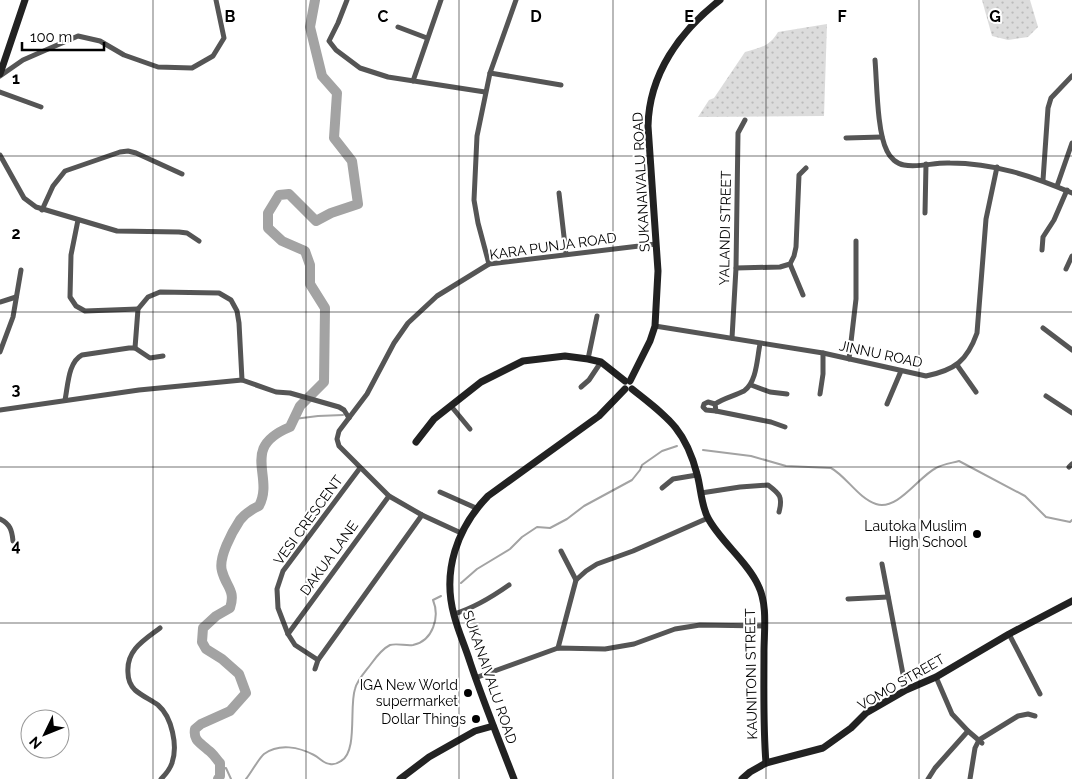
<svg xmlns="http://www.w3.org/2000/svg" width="1072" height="779" font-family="Raleway,sans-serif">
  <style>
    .grass { fill: url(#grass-dots) }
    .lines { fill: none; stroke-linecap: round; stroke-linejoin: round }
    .stream { stroke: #a3a3a3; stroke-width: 2 }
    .river { stroke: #a3a3a3; stroke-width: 10 }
    .street { stroke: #555; stroke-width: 5 }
    .secondary { stroke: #222; stroke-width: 7 }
    .grid { fill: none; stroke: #000; stroke-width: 1; stroke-opacity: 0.55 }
    .poi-dot { fill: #000; stroke: #fff; stroke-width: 2 }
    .labels { text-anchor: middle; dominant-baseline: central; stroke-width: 4; stroke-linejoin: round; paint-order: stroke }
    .street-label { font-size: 14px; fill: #000; stroke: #fff }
    .poi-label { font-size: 14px; fill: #000; stroke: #fff; text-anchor: end }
    .grid-label { font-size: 16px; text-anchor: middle; font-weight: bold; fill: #000; stroke: #fff; stroke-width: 4; stroke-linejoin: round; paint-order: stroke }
  </style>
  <defs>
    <pattern id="grass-dots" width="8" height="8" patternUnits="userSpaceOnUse" patternTransform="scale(1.25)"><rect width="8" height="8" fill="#dcdcdc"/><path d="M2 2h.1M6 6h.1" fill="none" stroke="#bbb" stroke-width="1.8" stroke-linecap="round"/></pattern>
  </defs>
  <rect width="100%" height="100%" fill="#fff"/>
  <!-- grass -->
  <g class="grass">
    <path d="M982,0h48l8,27 -10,10 -20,3 -16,-4z"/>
    <path d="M827,24l-3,92 -126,1 11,-17 5,-2 31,-46c15,-4 25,-6 33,-20z"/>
  </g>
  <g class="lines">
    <!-- stream -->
    <g class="stream">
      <path d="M294,419l24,-3 25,-1"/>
      <path d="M703,450l48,6 35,10 45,2c15,8 27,30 45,36 22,7 42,-27 60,-36 7,-4 16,-5 23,-7l66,35 21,21 24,5 2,-2"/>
      <path d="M461,583l16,-14 33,-20 12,-12 15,-10 13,1 17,-9 17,-13 48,-26 8,-10 2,-5 20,-14 15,-5"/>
      <path d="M220,769l6,-1 5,11"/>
      <path d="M246,779c5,-6 13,-21 18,-25 15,-11 35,-7 50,1 6,3 10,9 16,9 4,1 8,-1 11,-3 17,-9 8,-55 14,-72 2,-9 11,-18 16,-25 5,-7 11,-15 19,-19 7,-2 16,1 23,0 20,-4 27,-28 20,-45l8,-4"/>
    </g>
    <!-- river -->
    <path class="river" d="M218,779l2,-3v-13c-4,-4 -7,-10 -12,-13 -7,-7 -15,-9 -13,-21l6,-5 29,-13 16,-18 -7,-19 -17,-15 -16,-10 -4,-7 1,-14 13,-12 14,-8c6,-18 -4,-21 -8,-37 -4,-13 10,-39 18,-51 5,-6 12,-11 19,-14 16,-30 -20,-58 31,-79l10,-21 24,-24 1,-74 -15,-24v-19l-5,-14 -23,-10 -14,-13v-15l11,-18 10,-1 27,27 15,-8 27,-9 -6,-43 -18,-23 3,-45 -15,-17 -12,-49 5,-27"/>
    <!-- street -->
    <g class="street">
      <path d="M347,0l-9,23 -9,18 7,9 24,18 28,9 97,15"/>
      <path d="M398,27l29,11"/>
      <path d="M875,60c2,24 2,72 12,91 3,7 10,13 17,14 15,3 31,-3 46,-2 44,0 82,13 122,30"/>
      <path d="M490,73l71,12"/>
      <path d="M0,76l23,-16 55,-24 22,5 24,14 34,12 34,1 21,-12 11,-18 -8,-38"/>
      <path d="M413,81l28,-81"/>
      <path d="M0,92l41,15"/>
      <path d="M846,138l36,-1"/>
      <path d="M0,155l24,43 12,9 81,24 62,1 8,1 12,8"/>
      <path d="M1043,180l5,-72 3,-10 21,-22"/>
      <path d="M1057,186l15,-43"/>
      <path d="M559,193l7,61"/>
      <path d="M42,210l11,-24 12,-15 55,-19 8,-1 8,2 46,21"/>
      <path d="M925,213l1,-49"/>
      <path d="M78,220l-7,35 -1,42 6,9 9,5 53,-2"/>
      <path d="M1042,250l1,-13 11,-17 13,-30"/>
      <path d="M489,264l-11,-41 -4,-23 3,-64 13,-63 26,-73"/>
      <path d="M790,264l13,31"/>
      <path d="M736,268l44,-1 10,-3 4,-8 2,-9 3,-72 7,-7"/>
      <path d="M1066,269l6,-13"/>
      <path d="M0,302l16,-5"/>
      <path d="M655,326l168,27 103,23c29,-6 41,-15 51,-43l9,-114 11,-52"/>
      <path d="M1043,328l29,22"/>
      <path d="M732,338l4,-70 2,-135 7,-13"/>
      <path d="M760,344c-3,14 -3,38 -16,47 -10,5 -20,7 -29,13l1,7 55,11 14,5"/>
      <path d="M0,352l13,-35 8,-47"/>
      <path d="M588,359l9,-43"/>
      <path d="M849,359l7,-60v-58"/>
      <path d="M957,365l19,27"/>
      <path d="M242,380l34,12 14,1 49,14 5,3 5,8"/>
      <path d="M751,385l19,7 17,2"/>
      <path d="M581,387l8,-7 12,-18"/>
      <path d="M820,394l3,-20v-21"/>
      <path d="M1046,396l26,17"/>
      <path d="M65,400c3,-14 3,-38 17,-45l47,-7h6l15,10 13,-2"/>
      <path d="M715,404l-7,-2 -4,2 -1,3 3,3 10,1"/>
      <path d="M887,404l14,-33"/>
      <path d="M451,406l19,23"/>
      <path d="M0,410l139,-20 103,-10 -3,-57 -2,-12 -6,-11 -12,-7 -59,-1 -12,5 -10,12 -3,39"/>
      <path d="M1069,467l3,-3"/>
      <path d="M662,488l11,-9 24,-4"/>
      <path d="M440,492l36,16"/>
      <path d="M701,493l39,-6 28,-2c12,9 15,12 11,27"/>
      <path d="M0,519c10,5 12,11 13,22"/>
      <path d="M461,533l-39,-18 -33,-19 -50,-50 -2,-7 2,-8 28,-37 27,-51 14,-20 29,-27 52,-32 167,-20"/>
      <path d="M561,551l15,29"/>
      <path d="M882,564l24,126"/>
      <path d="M848,599l40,-2"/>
      <path d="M454,614c20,-6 38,-17 55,-29"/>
      <path d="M160,628c-16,12 -34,22 -32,45 0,6 2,12 7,17 7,6 16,10 23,15 14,12 20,41 14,58 -2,6 -7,12 -11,16"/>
      <path d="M288,634l101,-138"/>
      <path d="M1009,634l31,60"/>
      <path d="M558,648l18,-68 10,-9 11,-7 36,-13 75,-33"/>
      <path d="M318,660l-23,-15 -7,-11 -10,-26 -1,-19 6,-18 77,-103"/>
      <path d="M315,669l3,-9 104,-145"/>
      <path d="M936,677l16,37 16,17 14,12"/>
      <path d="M475,678l83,-30 47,1 29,-5 41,-15 25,-4 64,1"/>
      <path d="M928,779l7,-11 33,-37"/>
      <path d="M970,779l5,-31 4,-8 39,-24 10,-2 7,2"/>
    </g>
    <!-- secondary -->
    <g class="secondary">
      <path d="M0,74l25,-74"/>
      <path d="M630,381l20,-40 5,-15 3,-55 -10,-145c1,-52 32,-95 72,-126"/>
      <path d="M632,389c35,28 53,39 65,85 4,14 4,31 11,44 12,23 39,43 50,67 10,20 6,46 6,67 0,37 -1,74 2,111"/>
      <path d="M416,442l18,-23 47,-37 42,-21 42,-5 23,3 13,3 24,19"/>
      <path d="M400,779l29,-22 46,-26 18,-5"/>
      <path d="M514,779c-15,-39 -31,-78 -44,-117 -5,-16 -12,-31 -16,-47 -12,-44 3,-87 34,-119l111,-80 26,-27"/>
      <path d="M742,779l8,-7 16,-9 57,-15 28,-20 15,-15 40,-23 30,-13 73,-43 63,-33"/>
    </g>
  </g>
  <!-- grid -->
  <path class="grid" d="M153,0v779M306,0v779M459,0v779M613,0v779M766,0v779M919,0v779M0,156h1072M0,312h1072M0,467h1072M0,623h1072"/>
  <!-- markers -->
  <g class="poi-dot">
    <circle cx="977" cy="534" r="5"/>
    <circle cx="468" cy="693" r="5"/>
    <circle cx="476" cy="719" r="5"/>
  </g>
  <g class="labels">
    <!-- street labels -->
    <g class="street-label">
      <text transform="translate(641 182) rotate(-93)">SUKANAIVALU ROAD</text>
      <text transform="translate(725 228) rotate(-89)">YALANDI STREET</text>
      <text transform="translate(553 246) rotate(-8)">KARA PUNJA ROAD</text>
      <text transform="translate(881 354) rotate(12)">JINNU ROAD</text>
      <text transform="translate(308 520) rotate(-54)">VESI CRESCENT</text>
      <text transform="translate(329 558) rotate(-54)">DAKUA LANE</text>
      <text transform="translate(751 674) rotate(-91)">KAUNITONI STREET</text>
      <text transform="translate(490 677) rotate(71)">SUKANAIVALU ROAD</text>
      <text transform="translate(901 682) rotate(-30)">VOMO STREET</text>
    </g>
    <!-- poi labels -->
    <g class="poi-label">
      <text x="967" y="526">Lautoka Muslim<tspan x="967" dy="16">High School</tspan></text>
      <text x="458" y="685">IGA New World<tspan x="458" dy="16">supermarket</tspan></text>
      <text x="466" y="719">Dollar Things</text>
    </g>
  </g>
  <g class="grid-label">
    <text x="230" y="22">B</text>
    <text x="383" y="22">C</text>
    <text x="536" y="22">D</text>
    <text x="689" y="22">E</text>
    <text x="842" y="22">F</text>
    <text x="995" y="22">G</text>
    <text x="16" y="84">1</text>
    <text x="16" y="239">2</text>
    <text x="16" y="395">3</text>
    <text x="16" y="551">4</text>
  </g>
  <!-- north arrow -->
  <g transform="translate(45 734) rotate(227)"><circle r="24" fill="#ffffff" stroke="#999999"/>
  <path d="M0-4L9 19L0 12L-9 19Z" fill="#000000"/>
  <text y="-8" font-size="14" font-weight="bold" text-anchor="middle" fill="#000000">N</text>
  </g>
  <!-- scale -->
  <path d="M22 42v8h82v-8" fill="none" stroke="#000000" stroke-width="2.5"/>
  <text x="30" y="42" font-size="15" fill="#000000" stroke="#ffffff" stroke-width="4" paint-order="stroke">100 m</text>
</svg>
